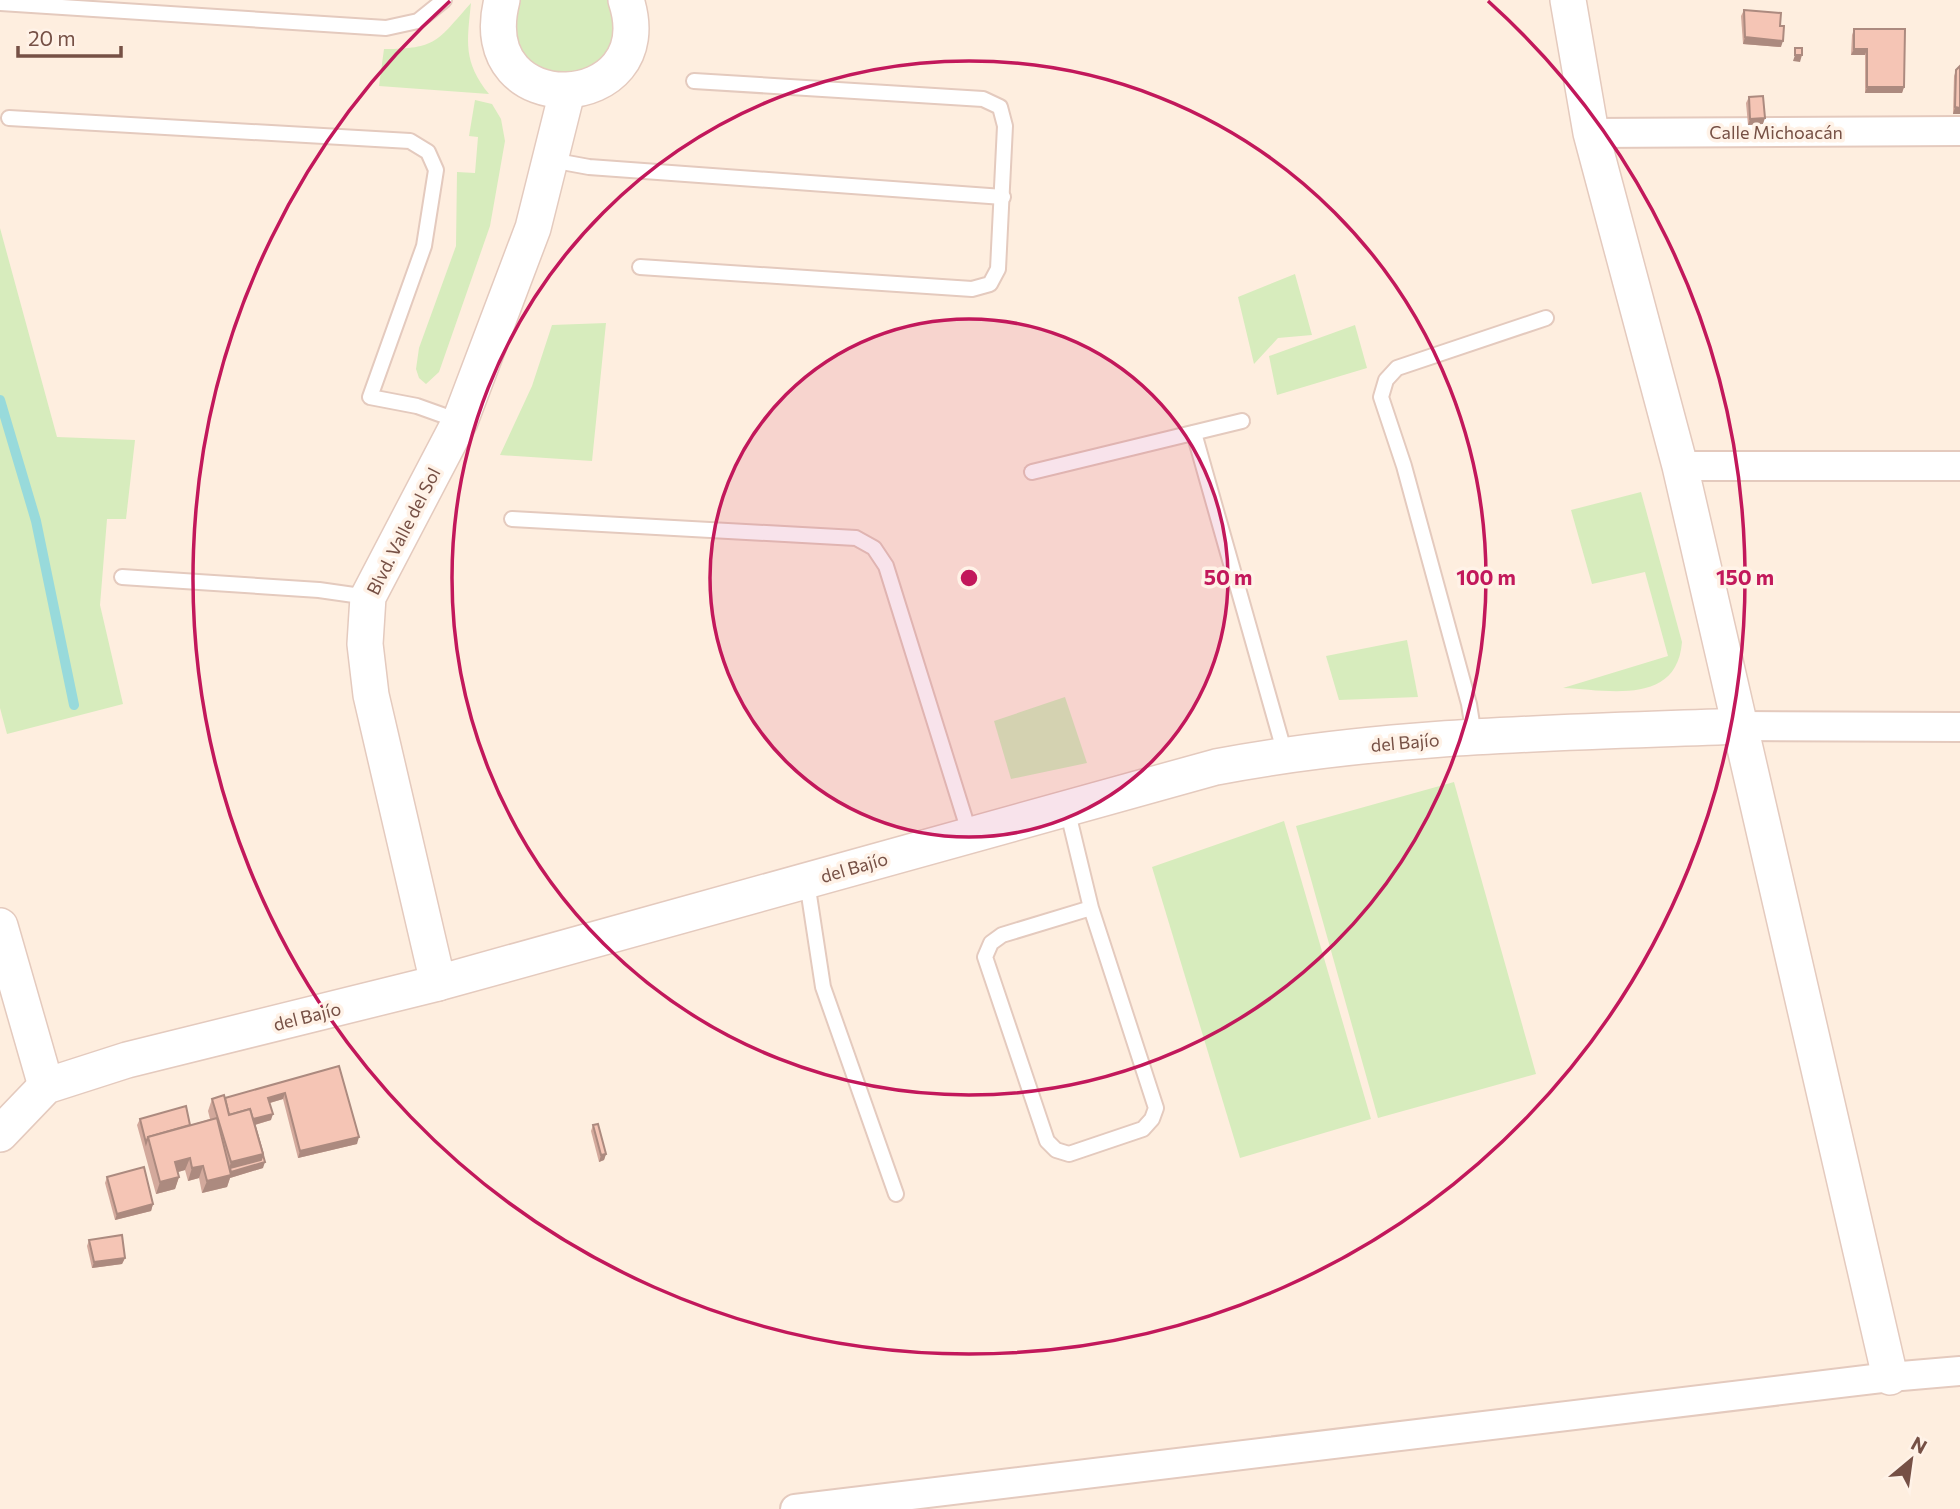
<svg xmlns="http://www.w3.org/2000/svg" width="1960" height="1509" font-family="Commissioner,sans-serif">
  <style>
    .green { fill: #d7ecbd }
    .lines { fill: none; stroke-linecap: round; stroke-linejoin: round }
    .stream { stroke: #98dadb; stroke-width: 10 }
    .service-casing { stroke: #e4cabe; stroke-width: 18 }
    .minor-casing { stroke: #e4cabe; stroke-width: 32 }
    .tertiary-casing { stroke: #e4cabe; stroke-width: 38 }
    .service { stroke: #fff; stroke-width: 14 }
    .minor { stroke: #fff; stroke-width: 28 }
    .tertiary { stroke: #fff; stroke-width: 35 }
    .wall { fill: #d3a99c }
    .shaded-wall { fill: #ac8a7f }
    .building { fill: #f5c5b5; stroke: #ac8a7f; stroke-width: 2 }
    .ring { fill: none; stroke: #c2185b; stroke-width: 3.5 }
    .labels { text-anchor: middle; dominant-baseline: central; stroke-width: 7; stroke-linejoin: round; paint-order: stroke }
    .street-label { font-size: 18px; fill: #765045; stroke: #fff2e7 }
    .centre { fill: #c2185b; stroke: #fff2e7; stroke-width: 3.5 }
    .ring-label { font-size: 21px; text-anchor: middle; font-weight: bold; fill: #c2185b; stroke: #fff2e7; stroke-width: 7; stroke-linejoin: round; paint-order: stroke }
  </style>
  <rect width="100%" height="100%" fill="#feeedf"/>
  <!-- green -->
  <g class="green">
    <path d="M519,0h93l4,41c-5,8 -12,21 -20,27 -3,2 -11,3 -16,4 -47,13 -76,-28 -61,-72z"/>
    <path d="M471,3c-4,39 -8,59 18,91l-110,-8 5,-37c53,0 53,-8 87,-46z"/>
    <path d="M475,100l17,4 9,15 4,22 -15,85 -51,146 -13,12 -7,-6 -3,-9 3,-21 37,-102 1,-74 18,1 3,-36 -9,-1z"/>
    <path d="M0,228l57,209 78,3 -9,79h-19l-7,86 23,99 -116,30 -7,-26z"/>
    <path d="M1295,274l17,61 -34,3 -24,26 -16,-67z"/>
    <path d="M606,323l-14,138 -92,-6 32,-69 20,-61z"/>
    <path d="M1355,325l12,43 -90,27 -8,-39z"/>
    <path d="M1641,492l41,150c-5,64 -74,48 -119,46l105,-32 -23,-84 -53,12 -21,-74z"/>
    <path d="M1407,640l11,57 -79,3 -13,-44z"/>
    <path d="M1065,697l22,66 -76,16 -17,-58z"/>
    <path d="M1454,782l82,292 -158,44 -82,-292z"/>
    <path d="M1284,821l87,298 -131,39 -88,-291z"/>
  </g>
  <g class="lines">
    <!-- stream -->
    <path class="stream" d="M0,400l36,121 38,184"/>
    <!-- service casing -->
    <g class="service-casing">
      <g id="service">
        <path d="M0,3l386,25 32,-7 26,-21"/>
        <path d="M9,118l401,23 18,11 8,18 -12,76 -54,151 47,9 42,15"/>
        <path d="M551,160l38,7 414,30"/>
        <path d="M640,267l332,22 18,-5 8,-15 7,-143 -5,-19 -17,-8 -289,-18"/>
        <path d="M1194,433l91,321"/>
        <path d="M1032,472l210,-51"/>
        <path d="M512,519l344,19 18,10 12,18 84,269"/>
        <path d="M122,577l197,13 49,7"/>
        <path d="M1474,736l-5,-32 -65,-238 -23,-69 5,-17 11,-12 149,-50"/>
        <path d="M1067,809l24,99 65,200 -4,11 -9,10 -74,25 -13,-4 -9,-9 -62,-184 6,-14 11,-8 89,-27"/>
        <path d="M807,882l16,105 73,207"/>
      </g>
    </g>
    <!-- minor casing -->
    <g class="minor-casing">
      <g id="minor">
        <path d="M1591,133l369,-2"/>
        <path d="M1680,466h280"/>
        <path d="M1742,726l218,1"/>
        <path d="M795,1509l1095,-132 70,-6"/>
      </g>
    </g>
    <!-- tertiary casing -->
    <g class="tertiary-casing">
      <g id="tertiary">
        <path d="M502,0c-32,125 162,115 124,0"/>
        <path d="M1568,0l23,133 89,333 210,911"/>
        <path d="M0,926l46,160"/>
        <path d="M438,983l-67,-288 -6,-51 3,-47 92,-176 73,-193 34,-136"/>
        <path d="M0,1134l46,-48 81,-26 311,-77 778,-216c173,-33 350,-34 526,-41"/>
      </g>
    </g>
    <!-- service -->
    <use href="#service" class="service"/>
    <!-- minor -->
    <use href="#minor" class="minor"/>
    <!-- tertiary -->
    <use href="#tertiary" class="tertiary"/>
  </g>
  <!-- wall -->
  <g class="wall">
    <path d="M1744,10l37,37 -38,-3 -2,-28z"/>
    <path d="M1854,29l50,58 -2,6h-37v-38h-14l1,-20z"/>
    <path d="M1956,70l4,44h-7l1,-38z"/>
    <path d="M1749,97l14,27 -15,1 -2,-22z"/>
    <path d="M339,1066l18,78 -59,14 -15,-59 -13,4 1,17 -16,5 8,43 -33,10 -3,9 -25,6 -3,-15 -11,3 -3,-11 -7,2 1,5 -4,12 -19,5 -19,-69 3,-6 50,6 20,-6 -2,-8 4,-12 13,-1z"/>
    <path d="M593,1125l13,29 -2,6 -5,2 -8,-31z"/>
    <path d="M107,1177l46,27 -2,7 -36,9 -10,-37z"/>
    <path d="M89,1240l36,18 -3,6 -30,4 -5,-22z"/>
  </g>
  <!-- shaded-wall -->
  <g class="shaded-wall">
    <path d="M1745,37l38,4 -2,6 -38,-3z"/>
    <path d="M1854,49h13l-2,6h-14z"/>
    <path d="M1795,55h7l-2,7 -7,-1z"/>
    <path d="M1867,87h37l-2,6h-37z"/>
    <path d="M1955,107l5,1v6h-7z"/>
    <path d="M1765,118l-2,6 -15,1 2,-6z"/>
    <path d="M285,1093l-2,6 -17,5 2,-6z"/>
    <path d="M273,1114l-2,6 -20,6 2,-7z"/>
    <path d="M359,1137l-2,7 -59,14 2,-7z"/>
    <path d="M263,1154l2,8 -2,6 -33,10 -3,9 -25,6 5,-12 20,-6 4,-13z"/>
    <path d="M606,1154l-2,6 -5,2 2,-7z"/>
    <path d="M190,1158l-5,12 -14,4 4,-12z"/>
    <path d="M203,1166l-4,12 -11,3 4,-13z"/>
    <path d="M179,1177l-4,12 -19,5 4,-12z"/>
    <path d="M153,1204l-2,7 -36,9 2,-6z"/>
    <path d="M125,1258l-3,6 -30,4 2,-6z"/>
  </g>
  <!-- building -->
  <g class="building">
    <path d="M1744,10l37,3 -1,13h4l-1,15 -38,-4z"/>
    <path d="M1854,29h51l-1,58h-37v-38h-13z"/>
    <rect x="1795" y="48" width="7" height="7"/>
    <path d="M1960,66v42l-5,-1 1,-37z"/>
    <path d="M1763,96l2,22 -15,1 -1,-22z"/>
    <path d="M339,1066l20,71 -59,14 -15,-58 -17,5 5,16 -20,5 12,43 -34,10 -1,-4 31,-8 2,-6 -13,-45 -21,6 -4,-17z"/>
    <path d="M224,1095l5,20 21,-6 13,45 -32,8 -19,-63z"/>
    <path d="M186,1106l4,19 -42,12 -2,6 -6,-24z"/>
    <path d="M217,1118l14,57 -24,6 -4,-15 -11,2 -2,-10 -15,4 4,15 -19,5 -12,-45z"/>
    <path d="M598,1124l8,30 -5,1 -8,-30z"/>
    <path d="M144,1167l9,37 -36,10 -10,-37z"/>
    <path d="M122,1235l3,23 -31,4 -5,-22z"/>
  </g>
  <!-- distance rings -->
  <circle cx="969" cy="578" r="259" fill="#c2185b" fill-opacity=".12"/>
  <g class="ring">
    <circle cx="969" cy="578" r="259"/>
    <circle cx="969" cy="578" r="517"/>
    <path d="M1488 1A776 776 0 1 1 450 1"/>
  </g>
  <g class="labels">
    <!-- street labels -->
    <g class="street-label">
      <text x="1776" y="132">Calle Michoacán</text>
      <text transform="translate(403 531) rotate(-63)">Blvd. Valle del Sol</text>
      <text transform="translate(1405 742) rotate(-5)">del Bajío</text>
      <text transform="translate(854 867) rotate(-16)">del Bajío</text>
      <text transform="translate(307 1016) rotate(-14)">del Bajío</text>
    </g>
  </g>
  <circle cx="969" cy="578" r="10" class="centre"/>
  <g class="ring-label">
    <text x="1228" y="585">50 m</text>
    <text x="1486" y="585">100 m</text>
    <text x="1745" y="585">150 m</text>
  </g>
  <!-- north arrow -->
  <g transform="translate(1911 1460) rotate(29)" stroke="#fff2e7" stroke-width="5" paint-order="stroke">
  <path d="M0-5L12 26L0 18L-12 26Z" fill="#765045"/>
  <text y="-10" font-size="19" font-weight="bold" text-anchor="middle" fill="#765045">N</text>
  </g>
  <!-- scale -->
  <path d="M18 46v10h103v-10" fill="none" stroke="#765045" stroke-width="3.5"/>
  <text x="28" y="46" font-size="21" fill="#765045" stroke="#fff2e7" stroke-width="5" paint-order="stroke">20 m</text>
</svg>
